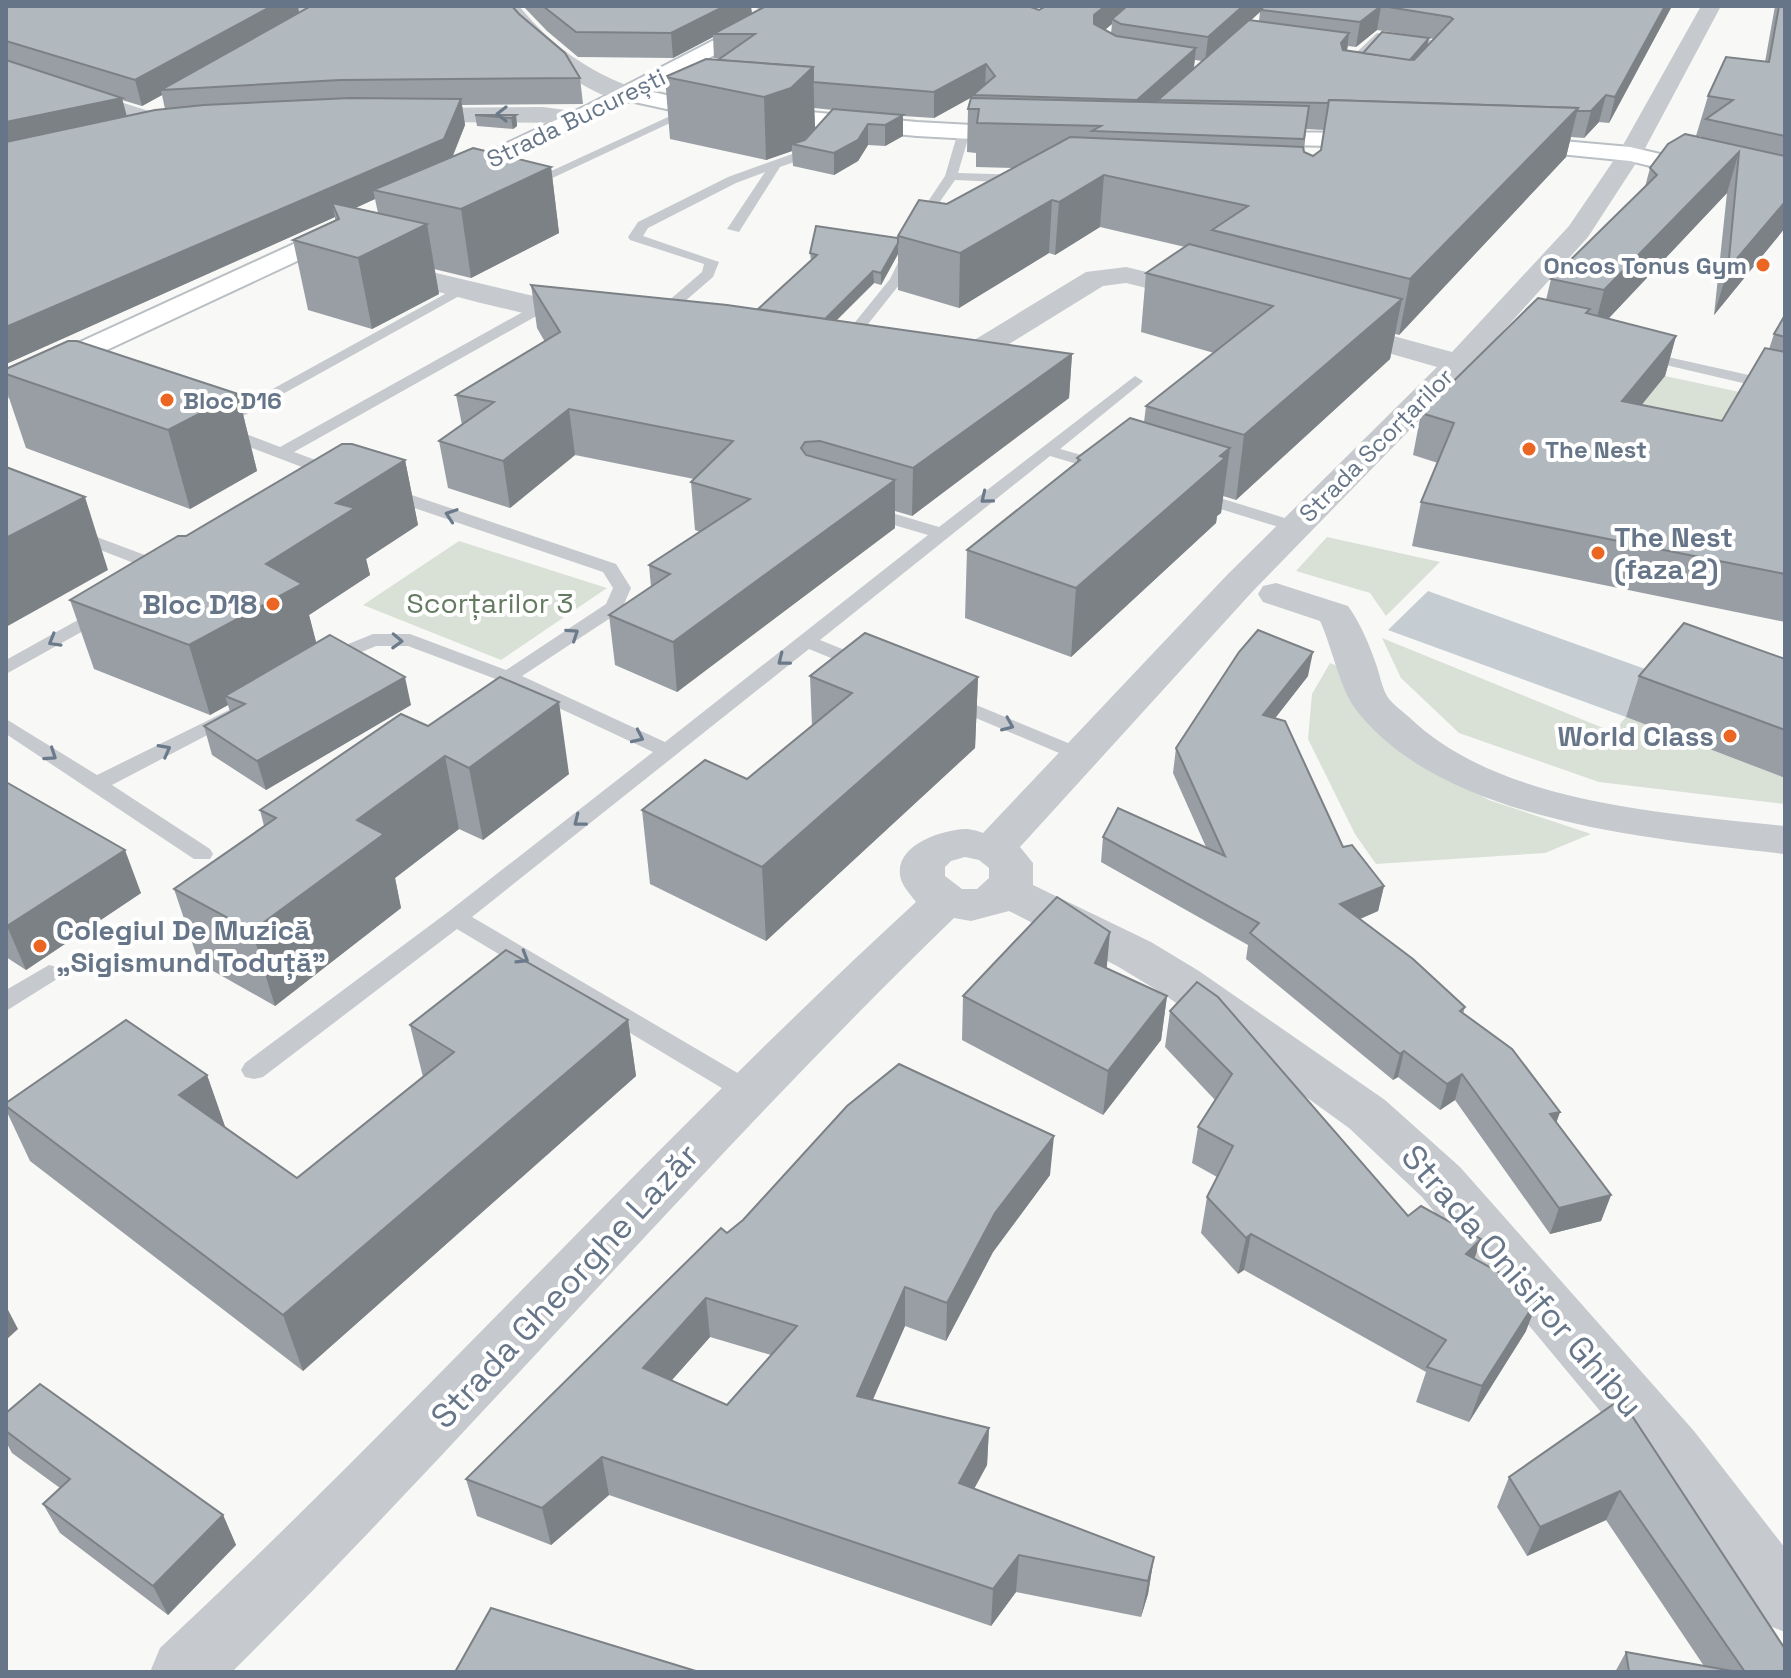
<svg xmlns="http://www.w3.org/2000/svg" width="1791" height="1678" font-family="'Space Grotesk',sans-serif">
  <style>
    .green { fill: #d9e1d6 }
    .water { fill: #c5cdd3 }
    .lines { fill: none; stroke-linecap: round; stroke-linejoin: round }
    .secondary-casing { stroke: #babfc4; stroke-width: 4 }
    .lane { fill: #c6c9cd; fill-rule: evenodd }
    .street { fill: #c6c9cd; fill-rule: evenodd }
    .secondary { fill: #fff; fill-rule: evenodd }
    .wall { fill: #989ea3; fill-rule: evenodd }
    .shaded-wall { fill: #7c8185 }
    .building { fill: #b1b8be; stroke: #7c8185; stroke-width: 2; fill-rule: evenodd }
    .oneway { stroke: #6b7a8b }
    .poi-dot { fill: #eb6523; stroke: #fff; stroke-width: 3 }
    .labels { text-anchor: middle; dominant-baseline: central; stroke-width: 8; stroke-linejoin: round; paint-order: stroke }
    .far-street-label { font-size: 24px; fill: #667688; stroke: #fff }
    .far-poi-label { font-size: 24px; font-weight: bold; fill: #667688; stroke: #fff; text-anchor: start }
    .poi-label { font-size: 28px; font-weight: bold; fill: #667688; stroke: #fff; text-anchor: start }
    .park-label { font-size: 28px; fill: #647a61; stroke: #fff }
    .near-street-label { font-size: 34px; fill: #667688; stroke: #fff }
  </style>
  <rect width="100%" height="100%" fill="#f8f8f6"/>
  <!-- green -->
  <g class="green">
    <path d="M1665,376l84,18 36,36 -174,13z"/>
    <path d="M1327,537l113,25 -54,54 -16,-23 -74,-22z"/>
    <path d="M459,541l148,47 -106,72 -138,-55z"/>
    <path d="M1382,638l231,94 13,-15 159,61v26l-186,-22 -140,-49 -58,-55z"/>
    <path d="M1330,663l17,7 11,35 56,56 75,39 102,34 -46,19 -169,11 -21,-30 -47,-95 4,-45z"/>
  </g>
  <!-- water -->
  <path class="water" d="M1428,591l234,84 -36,42 -238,-87z"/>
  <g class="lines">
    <!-- secondary casing -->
    <g class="secondary-casing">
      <g id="secondary">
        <path d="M780,6h25l-157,85 46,10 223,21 111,6 8,2 4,5 -4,5 -8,2 -111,-6 -223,-21 -64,-14 -175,85h-18l-3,-5 3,-5 151,-71z"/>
        <path d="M1244,132l140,1 8,2 4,5 -4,5 -8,2 -148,-3 -4,-5 4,-5z"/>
        <path d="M1508,136l122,11 155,36v16l-155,-38 -130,-13 -4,-5 4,-5z"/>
        <path d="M348,219l9,2 4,6 -4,6 -351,164v-21z"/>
      </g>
    </g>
    <!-- lane -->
    <g class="lane">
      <path d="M1377,33l63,8 5,3 -31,38 -74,-10v-4zM1379,39l54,7 -26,30 -55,-8z"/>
      <path d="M694,105l6,3 -2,2 -167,78 -10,-3z"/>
      <path d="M964,128l6,4 -12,41 67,2 6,4 -6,4 -70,-3 -14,20 -38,80 -54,68h-10v-6l51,-63 39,-79 16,-24 13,-44z"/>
      <path d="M808,139l10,3 -15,17 -23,8 -41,65 -12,-3 38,-57 -29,11 -88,45 -5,8 76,26 -6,15 -51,44h-10v-6l50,-43 2,-8 -74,-24 -2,-3 10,-15 90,-45 67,-24z"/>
      <path d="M465,283l5,1v6l-245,136 55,21 257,-143h10v6l-253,142 46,17 2,4 -2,4h-12l-113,-43 -8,-9z"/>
      <path d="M1641,351l144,32v10l-149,-35v-6z"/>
      <path d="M1135,376l8,5 -3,3 -80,65 50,14 2,4 -2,4 -6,1 -54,-16 -230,184 52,21 3,4 -3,4h-14l-49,-20 -337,268 286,168 4,7 -4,7 -9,3 -9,-3 -283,-170 -194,148 -9,2 -9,-2 -4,-7 4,-7 203,-151 205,-160 -152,-71 -93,-35h-32l-41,17h-14l-3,-4 3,-4 52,-21h37l96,36 100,-66 7,-16 -10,-16 -224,-76 -2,-4 2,-4h12l225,76 15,24 -10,23 -99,65 143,66 263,-207 -68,-20 -3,-4 3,-4h12l67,20z"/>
      <path d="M1194,490l107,33 3,4 -9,5 -107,-33 -3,-4 3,-4z"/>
      <path d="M73,528l101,38 3,4 -3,4h-12l-95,-37 -3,-4z"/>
      <path d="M103,606l7,2 2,4 -2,4 -104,58v-14z"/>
      <path d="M952,695l133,55 3,4 -10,6 -7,-2 -126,-53 -3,-4z"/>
      <path d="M229,710l10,6 -3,4 -124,65 98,64 3,5 -3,5h-16l-188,-125v-15l91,56z"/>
      <path d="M49,965l8,2 4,6 -4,6 -51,32v-21z"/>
    </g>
    <!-- street -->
    <g class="street">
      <path d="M285,6l39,2 3,12 -38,23h-14l-3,-4 3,-4 32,-18 -19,-7z"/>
      <path d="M499,6h20c33,40 69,66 118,83l3,5 -3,5c-44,11 -115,-60 -138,-93z"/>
      <path d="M1701,6h20l-79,148 -54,83 -119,132 -216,222 -233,256 13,16v22l118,57 48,29 186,129 75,67 234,264 91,117v84l-23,-9 -112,-152 -228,-274 -73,-69 -184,-133 -48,-29 -108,-55 -38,10 -17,-3c-250,242 -475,509 -722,754h-82l10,-24c259,-242 495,-506 756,-746 -6,-8 -15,-17 -16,-27 -4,-30 41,-45 65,-46 5,0 13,2 18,4l244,-258 210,-208 -112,-32 -5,-6 5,-6 10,-3 117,32 117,-126 49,-72zM965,857l14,3 10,8v10l-12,11h-15l-17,-13v-9l6,-6z"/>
      <path d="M6,66l146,46 21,15 -4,5h-16l-17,-10 -130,-42z"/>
      <path d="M543,107l45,6 4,5 -4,5 -184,-1 -8,-2 -4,-5 4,-5 8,-2z"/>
      <path d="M377,259l165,39 59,11 4,6 -4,6c-37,9 -188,-37 -234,-48l-4,-6 4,-6z"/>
      <path d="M1126,267l87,21 4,6 -4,6 -10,2 -77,-19 -23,3 -110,68 -57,17 -11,-3 -4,-6 4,-6 46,-14 115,-70z"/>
      <path d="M1276,583l72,23c13,18 22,40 29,61 3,9 5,20 10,29 5,8 15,15 22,21 90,87 257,96 376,109v28c-132,-15 -341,-32 -428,-143 -18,-23 -24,-62 -37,-90l-57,-19 -5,-8 5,-8z"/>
    </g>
    <!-- secondary -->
    <use href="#secondary" class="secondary"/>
  </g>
  <!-- wall -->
  <g class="wall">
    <path d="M6,6l293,7 281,65 3,26 -121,1 3,20 -12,31 98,11 8,66 -88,45 -37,-9 5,25 -67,35 -64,-19 -15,-70 42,-20v-3l-329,147zM162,95l3,14 -39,7 -4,-16 20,6zM375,199l3,14 -23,-5z"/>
    <path d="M523,6h505l11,4 7,-4h626l-63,117 -10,-1 -15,16 -13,-1 -5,20 -167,178 -4,-1 -5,25 -154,141 -13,-4 -2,17 -4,3 -1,7 -145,134 -106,-39 2,-68 110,-88v-4l67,-36 2,-16 68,-53 -73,-21 5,-59 39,-26 -85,-20 -45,28 -6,-2 -90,55 -61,-18v-36l-17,31 -7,-2 -38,37 236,34 -3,44 -157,118 -17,-5v17l-218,164 -62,-27 -6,-50 42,-28 -2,-22 51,-33 -5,-2 -4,-48 3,-3 -119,-24 -65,53 -62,-20 -9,-47 23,-16 -6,-30 89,-53 -8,-14 -6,-43 227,24 53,-49 -1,-7 88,-15v-2l49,-32 66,-36 -37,-1v-14l-9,-1 1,-43 5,-13 -39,22 -31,-2v20l-18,10 -17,-1 -10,16 -24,14 -41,-9 -1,-15 -26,9 -96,-21 -5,-62 55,-18 -6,-1 -1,-21 -40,21 -95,-1 -31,-26zM751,7l10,2 -9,4zM1260,12l-1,9 -8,-1zM1112,24l-1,9 -6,-3zM1377,30l57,9 -7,7 -64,7 -16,-3 1,-4 8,1zM1195,60l7,1 -8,7zM814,108l19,2 -18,18zM1306,129l18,1 -3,20 -8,6 -9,-4z"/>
    <path d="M1775,6h10v222l-71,87 13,-122 -119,126 68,17 -11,40 -24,29 81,16 47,-72 5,-15 11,-19v307l-373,-76 9,-44 17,-39 -25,-8 8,-42 125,-113 5,-21 94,-92 5,-19 51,-30v-2h-5l12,-40 57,-34z"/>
    <path d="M475,115h41l1,11 -4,3 -36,-3z"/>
    <path d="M6,369l232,25 19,77 -67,38 -164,-61 -20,-59z"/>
    <path d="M405,460l13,65 -52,34 4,16 -61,40 7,28 95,62 -145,85 -54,-35 -8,-29 26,-14 -2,-7 -18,10 -116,-46 -24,-69 116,-64z"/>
    <path d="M1785,659v119l-159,-61 13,-41z"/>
    <path d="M810,676l168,1 -3,71 -209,193 -116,-57 -8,-74 105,-31 65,-53z"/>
    <path d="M1308,676l-33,42 68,129 41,39 -6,25 -18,8 105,88 -2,7 97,98 -4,10 55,73 -10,26 -51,13 -95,-134 -15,10 -42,-33 -5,3 -147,-121 2,-14 -147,-83 2,-25 103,10 -33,-74 3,-25z"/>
    <path d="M428,726l141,48 -86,66 -24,-11 -64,49 6,30 -126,98 -76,-43 -25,-74 90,-63 -4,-16z"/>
    <path d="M6,782l135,111 -115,77 -20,-13z"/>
    <path d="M963,996h204l-6,44 -58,75 -141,-75z"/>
    <path d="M1170,1011l238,205 73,23 -7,19 52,73 -57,91 -53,-20 10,-30 -182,-102 -6,4 -37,-41 6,-36 10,-20 -25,-14 6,-36 17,-27 -50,-53z"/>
    <path d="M628,1020l8,56 -333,295 -273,-210 -24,-51v-7l201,-28 18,52 72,51 126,-101 -13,-52z"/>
    <path d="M1050,1175l-57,77 -47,89 -41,-15 -33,74 117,28 -2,37 -13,24 180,68 -6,37 -7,23 -125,-25 -25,34 -382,-131 -58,50 -74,-29 -11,-37 261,-246zM710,1337l61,18 -44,50 -56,-24z"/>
    <path d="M1621,1399l164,273h-170l11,-20 78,14 -98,-146 -79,36 -30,-49 12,-30z"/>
    <path d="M6,1413l217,102 13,30 -68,70 -108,-82 -17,-29 17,-16 -48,-35 -6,-11z"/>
  </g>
  <!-- shaded-wall -->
  <g class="shaded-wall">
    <path d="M272,6h26l2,12 -139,72 1,5 -20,11 -7,-26z"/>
    <path d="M725,6h26l1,11 -39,17v3l-40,21 -2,-25z"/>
    <path d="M1105,6h28l-21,13v5l-20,16 2,-25z"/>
    <path d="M1243,6h24l-6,4 -1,2 -55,50 3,-25z"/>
    <path d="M1381,6l-4,24 -21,17 4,-25z"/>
    <path d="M1665,6h7l-63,117 6,-26z"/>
    <path d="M1349,33l-3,25 -5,-15z"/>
    <path d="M1429,38l-2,10 -21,25 2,-10z"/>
    <path d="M1196,48l-3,25 -35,27 -1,6 -22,20 2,-26z"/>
    <path d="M986,64l-1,26 -51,28v-26z"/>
    <path d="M813,67l2,61 -17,18 -6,-2v7l-26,9 -2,-63z"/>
    <path d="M1606,95l-7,27 -15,16 7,-27z"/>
    <path d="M122,98l7,26 -123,27v-29z"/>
    <path d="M461,99l4,26 -17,42 -75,23 2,9 -37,17 -6,-13 3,14 -329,147v-37z"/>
    <path d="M1578,108l-12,49 -167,178 11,-56z"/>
    <path d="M516,115l1,11 -4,3 -2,-11z"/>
    <path d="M903,115v21l-18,10v-21z"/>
    <path d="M868,124v21l-10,16 -24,14v-22z"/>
    <path d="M1739,152l-12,41 -135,143 12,-46z"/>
    <path d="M551,167l8,66 -88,45 -10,-69z"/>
    <path d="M1104,175l-4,52 -45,28 4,-53z"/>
    <path d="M1052,200l-3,53 -90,55 1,-55z"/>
    <path d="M1785,202v26l-71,87 14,-46z"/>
    <path d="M427,224l12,70 -67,35 -14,-71z"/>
    <path d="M898,243v11l-17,31v-12z"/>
    <path d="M873,271l1,12 -54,54 -1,-13z"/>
    <path d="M1402,299l-12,60 -154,141 8,-65z"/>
    <path d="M1676,336l-11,40 -54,67 11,-42z"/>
    <path d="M1072,354l-3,44 -157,118 1,-48z"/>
    <path d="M238,394l19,77 -67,38 -22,-79z"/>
    <path d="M569,409l6,46 -65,53 -7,-47z"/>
    <path d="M1230,448l-9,65 -4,3 -1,7 -145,134 5,-69z"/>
    <path d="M405,460l13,65 -52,34 4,16 -61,40 10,38 -94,43 3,9 -18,10 -21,-70 77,-81 70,-61z"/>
    <path d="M895,480v48l-218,164 -4,-50z"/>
    <path d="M85,497l23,73 -102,57v-89z"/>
    <path d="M1313,652l-5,24 -49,63 4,-24z"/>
    <path d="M405,677l6,28 -145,85 -9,-29z"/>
    <path d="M978,677l-3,71 -209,193 -4,-74z"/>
    <path d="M559,702l10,72 -86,66 -14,-72z"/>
    <path d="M445,756l14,73 -64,49 6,30 -126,98 -23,-75 105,-111z"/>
    <path d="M125,850l16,43 -115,77 -19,-44z"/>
    <path d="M1384,886l-6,25 -44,19 6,-26z"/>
    <path d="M1110,932l-4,44 -11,-13z"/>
    <path d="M1167,996l-6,44 -58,75 5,-44z"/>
    <path d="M628,1020l8,56 -333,295 -20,-56z"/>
    <path d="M1404,1051l-6,26 -5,3 7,-26z"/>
    <path d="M1462,1074l-7,26 -15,10 7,-26z"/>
    <path d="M207,1075l20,57 -48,-37z"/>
    <path d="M1560,1112l-9,26 -1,-24z"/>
    <path d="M1054,1136l-4,39 -57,77 -47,89 1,-38 48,-90z"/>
    <path d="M1611,1195l-10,26 -51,13 9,-26z"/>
    <path d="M1251,1234l-7,36 -6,4 8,-36z"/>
    <path d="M1481,1239l-12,36 -3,-21z"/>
    <path d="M905,1287v39l-47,108 -1,-38z"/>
    <path d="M1540,1295l-14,36 -57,91 13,-36z"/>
    <path d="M706,1298l4,39 -61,69 -6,-38z"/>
    <path d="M6,1306l12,23 -12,11z"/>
    <path d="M989,1428l-2,37 -30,55 2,-37z"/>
    <path d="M602,1457l7,38 -58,50 -9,-37z"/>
    <path d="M1620,1491l-14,29 -79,36 13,-29z"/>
    <path d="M223,1515l13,30 -68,70 -15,-29z"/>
    <path d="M1019,1555l-3,37 -25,34 2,-37z"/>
    <path d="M1154,1557l-6,37 -7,23 7,-36z"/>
  </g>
  <!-- building -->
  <g class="building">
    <path d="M6,6h266l-137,74 -129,-39z"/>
    <path d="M311,6h201l7,8 46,39 15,25 -240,2 -179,10z"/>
    <path d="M543,6h182l-54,27 -95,-1z"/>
    <path d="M766,6h262l11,4 7,-4h59l-11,9v9l22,12 80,12 -59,52 -164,-5 22,-19 -9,-12 -52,28 -121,-10v-15l-95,-7 37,-26h-42z"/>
    <path d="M1127,6h116l-35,31 -87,-13 -9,-5z"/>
    <path d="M1264,6h117l-21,16 -99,-12z"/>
    <path d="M1382,6h283l-50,91 -9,-2 -15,16h-14l1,-3 -249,-8 -1,3 -170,-3 91,-80 100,13 -8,10 2,7 71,10 39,-41 -3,-2z"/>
    <path d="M1779,6h6v130l-79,-17 27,-19 -25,-4 18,-39 43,5z"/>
    <path d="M1382,32l47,6 -19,22 -47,-7z"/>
    <path d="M706,59l107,8 -22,21 -27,9 -99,-20z"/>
    <path d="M6,60l116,38 -116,24z"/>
    <path d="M350,98l111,1 -17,40 -438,188v-185l149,-32 49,-5z"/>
    <path d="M971,98l338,8 -5,33 -212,-8 9,-5 -124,-3 2,-14h-11z"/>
    <path d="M1329,100l249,8 -168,171 -198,-49 36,-24 -144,-31 -45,27 -7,-2 -92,53 -62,-17 21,-36 28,4 123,-67 233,10 1,5 9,4 8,-6z"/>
    <path d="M833,109l70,6 -18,10 -17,-1 -10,16 -24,13 -42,-9 13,-4z"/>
    <path d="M475,115h41l-5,3z"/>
    <path d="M1685,134l100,22v46l-57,67 11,-117 -135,138 -53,-11 106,-104 -7,-7 18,-24z"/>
    <path d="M473,148l78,19 -90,42 -88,-19z"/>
    <path d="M332,203l95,21 -69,34 -65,-18 46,-21z"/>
    <path d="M816,226l82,12v5l-17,30 -8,-2 -48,48 -67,-10 59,-54 -7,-2z"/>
    <path d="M1189,244l213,55 -158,136 -98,-29 127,-100 -127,-33z"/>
    <path d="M531,285l196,20 345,49 -159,114 -93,-27 -15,1 -4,6 5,7 89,25 -222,162 -64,-27 61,-41 -21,-9 101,-66 -59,-17 42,-41 -164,-32 -66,52 -64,-20 55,-39 -38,-7 104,-63z"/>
    <path d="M1538,298l52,11 -4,4 90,23 -54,65 100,20 43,-73 20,4v222l-364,-72 33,-79 -33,-10z"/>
    <path d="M1785,315v22l-11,-3z"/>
    <path d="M68,341h9l161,53 -70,36 -162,-56v-5z"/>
    <path d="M1130,418l100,30 -10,8 5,2 -149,130 -109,-38 113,-90 -3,-2z"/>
    <path d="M342,444h10l53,16 -69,43 19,5 -89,56 36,20 -113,61 -119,-45 108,-64h8z"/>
    <path d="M6,467l79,30 -79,41z"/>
    <path d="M1684,623l101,36v71l-146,-54z"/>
    <path d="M1258,630l55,22 -50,63 22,6 58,126 9,-2 32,41 -44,18 73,55 52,48 -5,4 52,38 48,63 -10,2 61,81 -52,13 -97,-134 -15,10 -43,-33 -4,3 -150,-121 9,-10 -156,-86 15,-29 107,48 -49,-108 63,-96z"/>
    <path d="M865,633l113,44 -216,190 -120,-57 63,-50 42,19 105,-86 -42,-17z"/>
    <path d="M330,635l75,42 -148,84 -53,-35 41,-22 -20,-8z"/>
    <path d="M500,677l59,25 -90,66 -24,-12 -88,64 27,14 -132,97 -78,-42 102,-71 -16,-8 141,-96 27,12z"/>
    <path d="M6,782l119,68 -118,76 -1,-1z"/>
    <path d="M1057,897l53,35 -15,31 72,33 -59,75 -145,-75z"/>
    <path d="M506,950l122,70 -345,295 -277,-209v-3l120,-83 81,55 -28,20 118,83 157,-126 -44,-27z"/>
    <path d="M1197,982l21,15 190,219 13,-10 60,33 -15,15 74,41 -58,91 -55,-19 19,-27 -195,-106 -5,4 -39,-41 26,-51 -35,-19 34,-53 -62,-63z"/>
    <path d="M899,1064l155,72 -59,77 -48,90 -42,-16 -48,109 132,32 -30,55 195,74 -6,24 -129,-26 -26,34 -391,-132 -60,51 -76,-29 255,-251 6,5 16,-13 104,-114zM706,1298l91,28 -70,79 -84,-37z"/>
    <path d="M40,1384l183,131 -70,71 -110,-82 27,-25 -64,-48v-18z"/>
    <path d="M1621,1399l164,250v23h-40l-125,-181 -80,36 -31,-50z"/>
    <path d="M491,1608l208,64h-244z"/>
    <path d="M1626,1652l112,20h-109z"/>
  </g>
  <!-- one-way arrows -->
  <defs><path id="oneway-chevron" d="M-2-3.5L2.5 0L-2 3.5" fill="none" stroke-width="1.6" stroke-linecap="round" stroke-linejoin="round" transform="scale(2)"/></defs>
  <g class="oneway">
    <use href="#oneway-chevron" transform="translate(502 114) rotate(180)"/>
    <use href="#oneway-chevron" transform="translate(986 498) rotate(141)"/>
    <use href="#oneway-chevron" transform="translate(451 515) rotate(-161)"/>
    <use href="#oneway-chevron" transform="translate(573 634) rotate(-34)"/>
    <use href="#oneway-chevron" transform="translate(54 641) rotate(150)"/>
    <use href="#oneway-chevron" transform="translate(397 641) rotate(2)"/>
    <use href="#oneway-chevron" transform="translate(783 660) rotate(142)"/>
    <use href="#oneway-chevron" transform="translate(1008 725) rotate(23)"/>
    <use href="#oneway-chevron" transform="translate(638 737) rotate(25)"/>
    <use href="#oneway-chevron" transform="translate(165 750) rotate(-28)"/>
    <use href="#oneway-chevron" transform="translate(51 755) rotate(34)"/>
    <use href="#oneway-chevron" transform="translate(579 821) rotate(142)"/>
    <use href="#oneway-chevron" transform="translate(523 958) rotate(31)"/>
  </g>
  <!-- markers -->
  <g class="poi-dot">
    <circle cx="1763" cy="265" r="8"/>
    <circle cx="167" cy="400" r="8"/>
    <circle cx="1529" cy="449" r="8"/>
    <circle cx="1598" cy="553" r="8"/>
    <circle cx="273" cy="604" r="8"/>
    <circle cx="1730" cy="736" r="8"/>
    <circle cx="40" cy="946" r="8"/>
  </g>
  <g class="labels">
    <!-- far-street labels -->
    <g class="far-street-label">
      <text transform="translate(576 118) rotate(-26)">Strada București</text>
      <text transform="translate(1376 445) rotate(-45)">Strada Scorțarilor</text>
    </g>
    <!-- far-poi labels -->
    <g class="far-poi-label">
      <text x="1747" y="265" text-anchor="end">Oncos Tonus Gym</text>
      <text x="183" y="400">Bloc D16</text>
      <text x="1545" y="449">The Nest</text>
    </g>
    <!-- poi labels -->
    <g class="poi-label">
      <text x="1614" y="537">The Nest<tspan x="1614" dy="32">(faza 2)</tspan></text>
      <text x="257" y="604" text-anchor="end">Bloc D18</text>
      <text x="1714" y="736" text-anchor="end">World Class</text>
      <text x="56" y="930">Colegiul De Muzică<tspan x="56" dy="32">„Sigismund Toduță”</tspan></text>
    </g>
    <!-- park labels -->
    <g class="park-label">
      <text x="490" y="603">Scorțarilor 3</text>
    </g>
    <!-- near-street labels -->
    <g class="near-street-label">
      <text transform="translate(1522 1281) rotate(49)">Strada Onisifor Ghibu</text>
      <text transform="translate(565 1286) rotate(-47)">Strada Gheorghe Lazăr</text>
    </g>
  </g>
  <!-- border -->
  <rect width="1791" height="1678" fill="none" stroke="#667688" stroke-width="16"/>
</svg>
